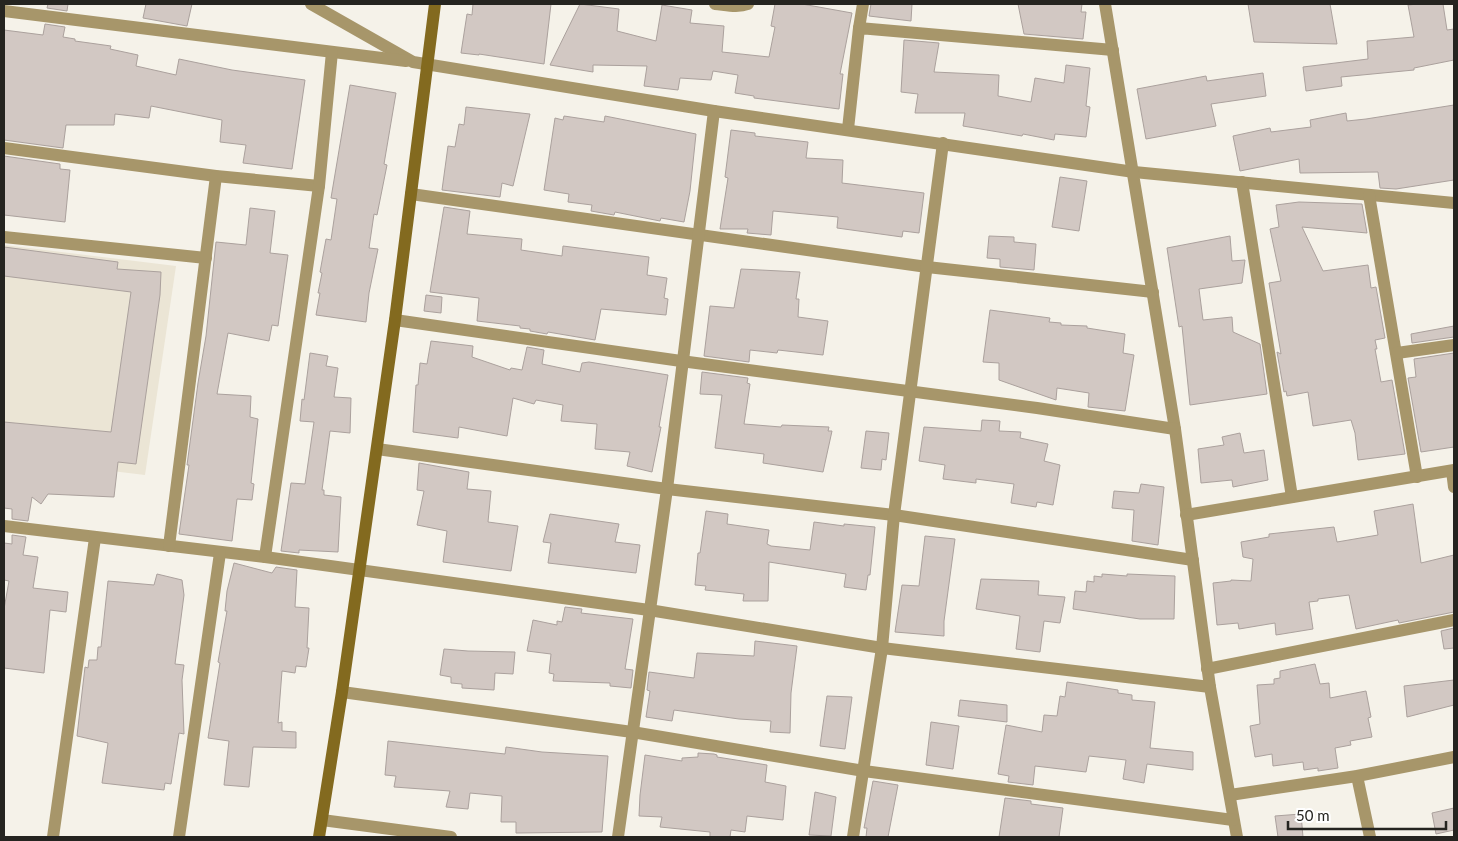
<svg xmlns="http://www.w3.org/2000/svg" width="1458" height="841" font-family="Lato,sans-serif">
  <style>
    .built { fill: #ebe5d5 }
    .building { fill: #d2c8c3; stroke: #aba19d }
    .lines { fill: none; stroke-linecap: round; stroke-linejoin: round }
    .street { stroke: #a7966a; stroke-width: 12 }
    .secondary { stroke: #836a1f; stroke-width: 12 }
  </style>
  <rect width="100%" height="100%" fill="#f5f2e9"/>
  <!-- built -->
  <path class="built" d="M4,245l172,21 -31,209 -141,-17z"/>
  <!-- building -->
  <g class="building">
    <path d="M48,4h20l-1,7 -20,-3z"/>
    <path d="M146,4h46l-5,22 -44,-8z"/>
    <path d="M473,4h78l-7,60 -65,-10v1l-18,-2 6,-39 5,1z"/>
    <path d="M580,4l39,5 -2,22 39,10 6,-36 30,5 -2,13 34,3 -2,26 47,5 6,-30 -4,-1 4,-22h27l50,9 -12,61h3l-4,35 -85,-11v-2l-19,-3 3,-18 -25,-4 -2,9 -31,-2 -2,12 -34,-4 3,-20 -54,-1v7l-43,-7z"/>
    <path d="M871,4h41l-1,17 -42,-5z"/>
    <path d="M1018,4h64l-1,8h5l-3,27 -59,-5z"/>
    <path d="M1248,4h82l7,40 -83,-2z"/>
    <path d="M1418,4h25l4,26 7,-1v31l-40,8v2l-73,7 1,9 -36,5 -3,-24 65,-8 -1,-18 47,-4 -6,-32z"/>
    <path d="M45,24l20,3 -2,10 12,2v2l36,5 -1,3 28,6 -2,11 40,9 3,-16 53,11 73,10 -13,89 -49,-6 3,-18 -26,-3 2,-22 -71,-14 -2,12 -34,-4 -1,11h-48l-3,23 -59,-8v-110l39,5z"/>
    <path d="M904,40l35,3 -5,29 65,3 -1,21 33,6 4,-24 29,5 2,-18 24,3 -4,38 4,1 -4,30 -31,-3 -1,6 -31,-6 -1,2 -59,-10 2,-13h-50l3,-19 -17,-2z"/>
    <path d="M1263,73l3,23 -55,8 5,22 -70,13 -9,-50 69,-13 1,5z"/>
    <path d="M350,85l46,8 -12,71 3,1 -10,50 -3,-1 -5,34 9,1 -9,44 -3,29 -50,-7 4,-22h-2l4,-20 -2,-1 6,-33 5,1 6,-41 -6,-1z"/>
    <path d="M1454,105v75l-58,9 -16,-1 -2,-16 -78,1 -1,-14 -59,12 -7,-35 37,-8 1,4 40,-5 -1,-7 36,-7 1,8 19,-2z"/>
    <path d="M466,107l64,7 -17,72 -11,-3 -2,14 -58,-7 6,-44 7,1 4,-23 5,1z"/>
    <path d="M564,116l40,6 1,-6 91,18 -6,57 -6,31 -23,-4 -1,3 -45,-9 -1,3 -23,-4 1,-6 -24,-3 1,-8 -25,-4 11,-72 8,2z"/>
    <path d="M731,130l24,3v3l53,6 -2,16 37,2 -1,23 82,10 -5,40 -16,-2 -1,6 -65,-9 1,-11 -65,-6 -2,24 -24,-2 1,-4h-28l8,-51 -3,-1z"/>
    <path d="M4,156l56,8v5l10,1 -5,52 -61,-7z"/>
    <path d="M1060,177l27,4 -8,50 -27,-4z"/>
    <path d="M1299,202l63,2 5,29 -65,-6 21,44 45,-6 3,23 5,-1 9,51 -10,2 2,9h-2l6,33 11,-2 13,74 -47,6 -3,-27 -4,-13 -38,6 -5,-34 -21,4 -1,-5 -2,1 -7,-40 4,2 -12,-71 12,-2 -11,-52 9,-2 -3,-22z"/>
    <path d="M444,207l26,4 -3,23 55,5 -1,11 41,6 1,-10 86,11 -2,18 20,3 -3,20 4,1 -2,16 -65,-6 -6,31 -47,-8 -1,2 -17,-3v-2l-10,-1v-2l-43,-5 2,-23 -49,-6z"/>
    <path d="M250,208l25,3 -5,42 18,2 -10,71 -6,-1 -3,16 -41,-8 -11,61 34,2 -1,21 8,2 -7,64 3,1 -2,16 -15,-1 -5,42 -53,-7 10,-69h-2l11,-82 8,-47 10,-94 30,3z"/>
    <path d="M989,236l25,1v5l22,2 -2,26 -34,-3v-8l-13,-1z"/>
    <path d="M1230,236l2,25 13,-1 -3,23 -43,6 4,31 29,-3 1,15 27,12 7,50 -77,11 -8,-79 -3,1 -12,-79z"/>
    <path d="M4,247l114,15 -1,7 44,3 -1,23 -24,169 -18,-2 -4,35 -66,-3 -7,10 -9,-7 -4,24 -16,-2v-10l-8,-1v-86l107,10 20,-140 -127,-16z"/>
    <path d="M741,269l59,3 -4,27h3l-1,18 30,4 -5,34 -45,-5 -1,3 -27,-3 -1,12 -45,-6 6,-50 24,2z"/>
    <path d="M426,295l16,2 -1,16 -17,-2z"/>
    <path d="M990,310l60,8 -1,4 12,1v2l26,1v2l38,6 -2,19 11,2 -9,56 -37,-4 1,-14 -32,-5 -1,12 -57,-20v-17l-16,-1z"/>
    <path d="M1454,326v11l-42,6 -1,-9z"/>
    <path d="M431,341l42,5 -1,11 38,13 1,-2 11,2 5,-23 17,3 -2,14 38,8 2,-9 7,-1 79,13 -9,52h2l-9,45 -25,-6 3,-14 -35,-3 2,-25 -36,-3 2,-16 -27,-5 -2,4 -21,-6 -6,38 -48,-9 -1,11 -45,-6 3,-47h2l2,-22 7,1z"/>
    <path d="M310,353l18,3 -2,10 12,2 -4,29 17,1 -1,35 -20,-2 -8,59h2v5l17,2 -3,55 -39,-2v3l-18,-2 10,-68 14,1 9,-62 -14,-1 2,-22 2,1z"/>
    <path d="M1454,353v94l-33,5 -13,-74 8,-1 -2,-18z"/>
    <path d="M702,372l46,6 -1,5 3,1 -6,40 37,3 1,-2 47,2 -1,4h4l-9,41 -60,-9 1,-9 -49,-6 7,-53 -22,-1z"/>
    <path d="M982,420l18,1 -1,10 22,1 -1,6 28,6 -4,17 16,4 -7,40 -16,-3 -1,5 -25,-4 3,-19 -38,-5v4l-33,-4 2,-14 -26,-4 5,-34 57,4z"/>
    <path d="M866,431l23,2 -3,27 -4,-1 -1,11 -20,-2z"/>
    <path d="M1240,433l4,20 20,-3 4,30 -35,7 -1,-7 -31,3 -3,-34 26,-4 -2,-8z"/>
    <path d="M419,463l50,9 -2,17 24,2 -3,31 30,4 -7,45 -68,-9 4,-31 -30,-6 7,-34 -7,-1z"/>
    <path d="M1141,484l23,3 -6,58 -26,-4 2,-31 -22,-2 2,-17 25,2z"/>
    <path d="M1413,504l8,59 33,-8v57l-55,11 -1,-3 -42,9 -7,-34 -31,4v2l-9,1 4,27 -37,6 -1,-12 -36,6 -1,-6 -21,2 -4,-42 18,-2v-1l20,1 2,-22 -10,-2 -2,-15 28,-5v-3l65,-7 3,15 41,-7 -4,-24z"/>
    <path d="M706,511l22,3 -1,10 42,6 -2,14 4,2 39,4 4,-28 30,4v-2l31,3 -5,48h-2l-2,15 -22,-3 2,-13 -77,-12 -1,39h-25l1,-7 -39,-4 1,-4 -11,-1 3,-32h2z"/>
    <path d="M550,514l69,10 -4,18 25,3 -4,28 -88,-10 3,-20 -8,-1z"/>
    <path d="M12,535l14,2 -3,18 15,2 -5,31 35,4 -2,20 -16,-2 -6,63 -40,-5v-59l5,-28 -5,-1v-37l8,1z"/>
    <path d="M925,536l30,3 -11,82v15l-49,-4 7,-47 17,1z"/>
    <path d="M234,563l38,10 4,-6 21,3 -2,37 14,1 -2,40h2l-3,19 -10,-1 -1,7 -13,-2 -4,52 4,-1v9l14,1v16l-43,-1 -4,40 -25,-2 5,-44 -21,-3 12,-75 -2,-1 9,-51h-2l2,-20z"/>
    <path d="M157,574l25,6 2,15 -9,69 9,1 -2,15 2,54 -5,-1 -8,51 -6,-1 -1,7 -62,-7 6,-40 -31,-7 8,-69 3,1 1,-8h8l1,-13h3l7,-66 46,4z"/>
    <path d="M1102,574l25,2v-2l48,2 -1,43h-34l-67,-10 2,-18 11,1 1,-11 7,1v-6l8,1z"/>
    <path d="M981,579l58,2 -1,14 27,2 -5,26 -16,-2 -4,31 -24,-3 4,-33 -44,-7z"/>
    <path d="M565,607l17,2 -1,4 52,6 -8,50 8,1 -2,18 -21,-2v-3l-57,-2 1,-7 -5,-1 2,-19 -24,-3 6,-31 24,5v-4l5,1z"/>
    <path d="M1454,628v20l-10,1 -3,-18z"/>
    <path d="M755,641l42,5 -6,47 -1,40 -20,-1 1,-11 -32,-2 -65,-9 -2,11 -26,-4 4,-26 -3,-1 2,-18 45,6 3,-25 57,3z"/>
    <path d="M444,649l24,2 47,1 -2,22 -18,-1 -1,17 -32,-2v-4l-11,-1v-6l-11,-2z"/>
    <path d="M1315,664l5,20 9,-1 1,15 36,-7 5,26 -3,1 4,19 -22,4 1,4 -16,3 3,20 -20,3v-3l-14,2 -1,-8 -30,4 -1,-12 -17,3 -5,-31 10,-2 -3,-39 17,-1v-5l6,-1v-7z"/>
    <path d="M1454,680v25l-47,12 -3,-31z"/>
    <path d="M1067,682l51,8v3l14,2v5l23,2 -5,46 43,4v18l-46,-6 -3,19 -21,-4 3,-19 -37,-4 -3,16 -51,-6 -2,19 -25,-3 1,-6 -11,-2 8,-49 36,7 2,-17 13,1 3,-20 5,1z"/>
    <path d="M827,696l25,1 -7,52 -25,-3z"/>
    <path d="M960,700l47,5v17l-49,-6z"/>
    <path d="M931,722l28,4 -6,43 -27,-4z"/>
    <path d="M388,741l117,13 1,-7 36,5 66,4 -6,76 -86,1v-11h-15l1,-26 -32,-3 -2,16 -22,-2 4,-16 -56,-4 2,-11 -11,-1z"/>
    <path d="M698,753l16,1 3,1v2l50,8 -2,17 21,4 -3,34 -36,-4 -2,16 -14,-2 -1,7h-20v-5l-50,-5 2,-10 -23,-1 1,-21 5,-40 37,6v-3l16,-1z"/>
    <path d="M873,781l25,4 -10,52h-22l1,-9h-3z"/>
    <path d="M815,792l21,5 -5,39 -22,-1z"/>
    <path d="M1005,798l26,3v3l32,4 -4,29h-60z"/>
    <path d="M1454,808v22l-18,4 -4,-21z"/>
    <path d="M1301,814l2,23h-25l-3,-21z"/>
  </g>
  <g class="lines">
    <!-- street -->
    <g class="street">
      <path d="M311,4l102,58 301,49 420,61 320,31"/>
      <path d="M715,4c11,1 23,4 33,0"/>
      <path d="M1105,4l70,425 35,258 27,150"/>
      <path d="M4,11l402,50"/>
      <path d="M859,28l4,-24"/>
      <path d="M848,129l11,-101 254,22"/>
      <path d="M4,148l212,28 103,10"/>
      <path d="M1242,182l50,315"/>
      <path d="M411,194l516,73 226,25"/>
      <path d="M1369,195l48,282"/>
      <path d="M4,237l202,21"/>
      <path d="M395,320l286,41 356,47 138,21"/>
      <path d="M1397,353l57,-8"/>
      <path d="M377,449l290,40 227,26 299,45"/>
      <path d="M1452,471l2,16"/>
      <path d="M1186,515l268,-45"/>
      <path d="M4,526l261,31 384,53 233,38 328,39"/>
      <path d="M169,546l47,-370"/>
      <path d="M265,557l54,-371 13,-134"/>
      <path d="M1207,669l247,-49"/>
      <path d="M342,692l290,40 232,39 369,49"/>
      <path d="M1357,776l13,61"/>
      <path d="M1230,795l127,-19 97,-19"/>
      <path d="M322,820l129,17"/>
      <path d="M53,837l42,-299"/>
      <path d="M179,837l41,-284"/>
      <path d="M618,837l49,-348 47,-378"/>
      <path d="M853,837l29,-189 12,-133 49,-372"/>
    </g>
    <!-- secondary -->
    <path class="secondary" d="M319,837l23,-145 53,-372 40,-316"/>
  </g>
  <!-- border -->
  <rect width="1458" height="841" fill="none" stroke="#252420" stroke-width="10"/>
  <!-- scale -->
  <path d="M1288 821v8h158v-8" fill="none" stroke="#252420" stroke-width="2.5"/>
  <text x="1296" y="821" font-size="15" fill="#252420" stroke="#ffffff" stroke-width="4" paint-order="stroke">50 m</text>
</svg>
